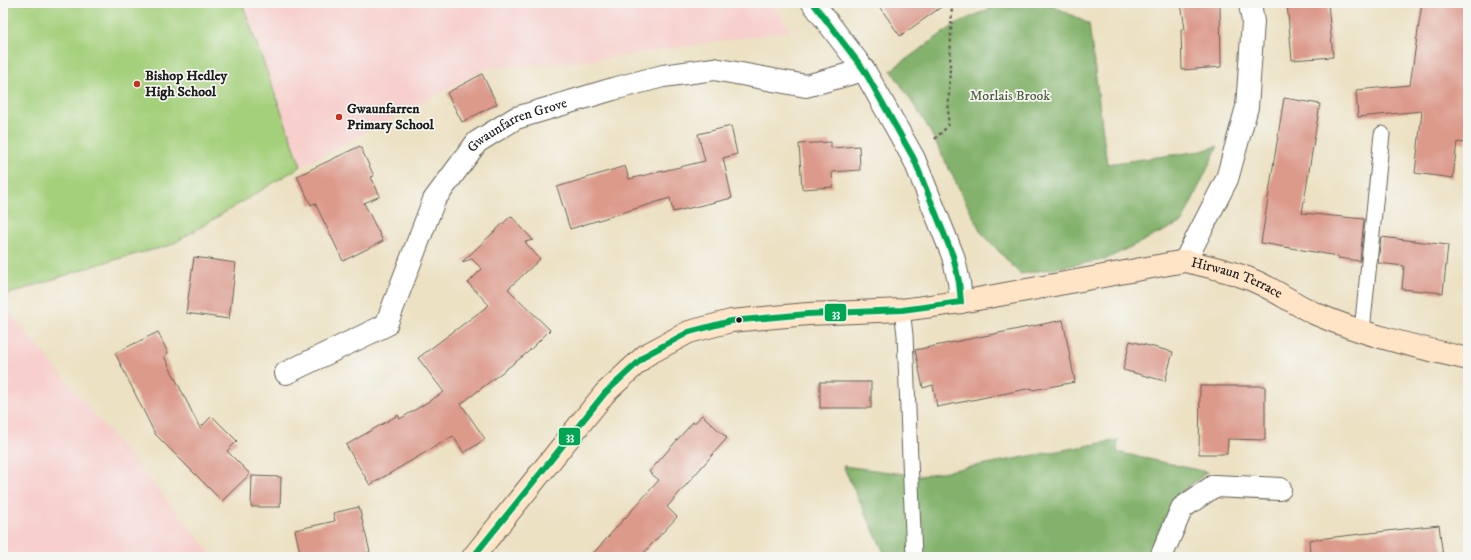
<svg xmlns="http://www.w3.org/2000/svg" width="1471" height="560" font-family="'IM FELL DW Pica',serif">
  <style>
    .built { fill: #f7d0cd }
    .green { fill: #a4d07c; stroke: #60764c }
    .forest { fill: #83b26c; stroke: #506744 }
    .building { fill: #dc9a8b }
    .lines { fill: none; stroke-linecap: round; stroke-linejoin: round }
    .lane-casing { stroke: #656156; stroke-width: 17 }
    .street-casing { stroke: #656156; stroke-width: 24 }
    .secondary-casing { stroke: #656156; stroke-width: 24 }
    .path { stroke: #656156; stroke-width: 2.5; stroke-dasharray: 3 3; stroke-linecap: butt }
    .lane { stroke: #fff; stroke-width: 15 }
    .street { stroke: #fff; stroke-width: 22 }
    .secondary { stroke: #ffe4c6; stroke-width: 22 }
    .bus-1-casing { stroke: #f6f6f2; stroke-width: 9 }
    .bus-1 { stroke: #00a651; stroke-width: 6 }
    .poi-dot { fill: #c8321e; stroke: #f6f6f2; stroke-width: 1.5 }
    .bus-dot { fill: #1c1c1c; stroke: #f6f6f2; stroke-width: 1.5 }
    .labels { text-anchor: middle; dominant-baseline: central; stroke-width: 3.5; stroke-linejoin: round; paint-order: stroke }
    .poi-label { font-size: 14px; font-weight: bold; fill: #1c1c1c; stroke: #f6f6f2; text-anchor: start }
    .park-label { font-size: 14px; fill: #4c5b3e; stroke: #f6f6f2 }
    .street-label { font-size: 14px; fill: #1c1c1c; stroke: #f6f6f2 }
    .line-badge { stroke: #f6f6f2; stroke-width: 1.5 }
    .badge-label { font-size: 11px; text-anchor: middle; font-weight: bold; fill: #fff }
  </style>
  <rect width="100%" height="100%" fill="#f6f6f2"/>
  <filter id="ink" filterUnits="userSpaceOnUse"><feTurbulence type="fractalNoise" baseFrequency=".025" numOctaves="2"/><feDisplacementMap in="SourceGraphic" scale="8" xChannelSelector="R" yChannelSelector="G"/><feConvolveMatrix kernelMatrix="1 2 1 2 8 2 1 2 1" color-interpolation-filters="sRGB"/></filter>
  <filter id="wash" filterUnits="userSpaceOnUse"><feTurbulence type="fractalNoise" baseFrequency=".012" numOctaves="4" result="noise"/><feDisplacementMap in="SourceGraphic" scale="16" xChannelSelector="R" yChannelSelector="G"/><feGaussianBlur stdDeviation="0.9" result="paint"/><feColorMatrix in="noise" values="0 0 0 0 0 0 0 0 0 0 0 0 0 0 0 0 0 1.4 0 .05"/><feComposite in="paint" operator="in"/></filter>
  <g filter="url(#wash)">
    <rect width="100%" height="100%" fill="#ece1c3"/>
    <!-- built -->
    <g class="built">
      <path d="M3,3h769l18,28 -204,30 -98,7 -187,98 -130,79 -69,18 -99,33z"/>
      <path d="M3,305l211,252h-211z"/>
    </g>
    <!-- green -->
    <path class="green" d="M3,3h239l59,163 -130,79 -69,18 -99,33z"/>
    <!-- forest -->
    <g class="forest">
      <path d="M1003,3h45l41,21 18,140 94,-13 17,-5 -36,76 -78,38 -84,14 -39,-42 -54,-107 -36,-55 66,-47z"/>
      <path d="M1118,440l-1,12 90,20 -32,26 -28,59h-261l-43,-91 77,10z"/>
    </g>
    <g id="blocks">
      <!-- building -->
      <g class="building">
        <path d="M877,3h70l-47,33z"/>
        <path d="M1181,3h39l1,64 -39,3 -1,-41h4z"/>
        <path d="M1287,3h41l5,54 -41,3z"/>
        <path d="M1422,3h46v123l-2,17 -9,-1 -4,36 -38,-5 7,-62 -64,6 -2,-27 54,-5z"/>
        <path d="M482,74l15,30 -35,18 -15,-29z"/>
        <path d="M1284,98l36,6 -18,109 62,6 -4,42 -22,-3v-2l-77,-13z"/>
        <path d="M731,126l6,28 -14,4 9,40 -59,14 -3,-14 -100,31 -13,-42 68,-21 4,13 76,-18 -7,-27z"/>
        <path d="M831,142v6l28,-2 1,24 -28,2 1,15 -31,2 -3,-45z"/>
        <path d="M360,146l14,30 -3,1 9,19 -16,7 19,38 -40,20 -28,-58 -4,2 -14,-29z"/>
        <path d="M511,216l22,24 -8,2 15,17 -32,30 42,41 -23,23 -66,51 24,35 -21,14 -11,-17 -83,49 -24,-40 52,-30 2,4 44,-27 -26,-34 71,-53 -21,-22 14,-14 -10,-10 -10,3z"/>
        <path d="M1381,237l67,8 -5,48 -41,-4 2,-23 -26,-3z"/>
        <path d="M194,257l42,6 -7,56 -43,-6z"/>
        <path d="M1063,320l12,62 -42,8 -1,-2 -95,19 -4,-22 -10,3 -8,-38z"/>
        <path d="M158,332l10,21 -4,3 36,72 12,-12 25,25 -10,10 23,23 -28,27 -67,-67 -40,-81z"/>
        <path d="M1130,341l43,11 -8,29 -42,-11z"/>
        <rect x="820" y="382" width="51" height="26"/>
        <path d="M1200,386h65v54l-37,-1 -1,15h-28z"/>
        <path d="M702,415l25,23 -60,69 10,10 -37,40h-50l69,-77 -10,-8 44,-50 1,2z"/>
        <path d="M252,476l29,1 -1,30h-29z"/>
        <path d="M359,507l11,45 -20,5h-49l-6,-27 40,-9 -2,-8z"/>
        <path d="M1439,525l4,32h-133l-1,-17z"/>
      </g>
    </g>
  </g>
  <g filter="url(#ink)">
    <use href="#blocks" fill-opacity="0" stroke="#656156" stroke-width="1"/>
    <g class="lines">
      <!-- lane casing -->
      <g class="lane-casing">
        <g id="lane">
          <path d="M902,310l3,25 9,222"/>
          <path d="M1362,331l20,-197"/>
        </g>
      </g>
      <!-- street casing -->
      <g class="street-casing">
        <g id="street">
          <path d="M813,3l51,67 50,89 39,97 6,26 2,20"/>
          <path d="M1185,261l42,-82 20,-72 6,-85 -3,-19"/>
          <path id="s1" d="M286,373l100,-48 48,-125 43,-58 39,-24 97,-29 50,-13 51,-7 92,17 58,-16"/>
          <path d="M1161,557l21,-49 32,-22 66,3"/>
        </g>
      </g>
      <!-- secondary casing -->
      <g class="secondary-casing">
        <g id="secondary">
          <path id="s2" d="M473,557l132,-164 41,-38 43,-23 42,-11 77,-7 94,-4 59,-8 224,-41c22,5 46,10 67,19 22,9 42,24 64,34 48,21 101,33 152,45"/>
        </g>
      </g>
      <!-- path -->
      <path class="path" d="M935,139l13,-13 4,-123"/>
      <!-- lane -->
      <use href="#lane" class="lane"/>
      <!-- street -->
      <use href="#street" class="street"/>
      <!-- secondary -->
      <use href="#secondary" class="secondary"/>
      <!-- bus-1 casing -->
      <g class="bus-1-casing">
        <path id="bus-1" d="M473,557l132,-164 41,-38 43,-23 42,-11 77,-7 94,-4 59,-8 -2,-20 -6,-26 -39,-97 -50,-89 -51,-67"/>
      </g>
      <!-- bus-1 -->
      <use href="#bus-1" class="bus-1"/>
    </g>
  </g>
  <!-- markers -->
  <g class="poi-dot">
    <circle cx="137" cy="84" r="4"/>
    <circle cx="339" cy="117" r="4"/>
  </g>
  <circle class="bus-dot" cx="739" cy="320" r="3.5"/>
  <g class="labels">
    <!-- poi labels -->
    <g class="poi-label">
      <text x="145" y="76">Bishop Hedley<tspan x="145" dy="16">High School</tspan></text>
      <text x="347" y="109">Gwaunfarren<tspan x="347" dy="16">Primary School</tspan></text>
    </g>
    <!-- park labels -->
    <g class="park-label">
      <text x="1010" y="96">Morlais Brook</text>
    </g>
    <!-- street labels -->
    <g class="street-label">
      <text stroke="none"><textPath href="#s1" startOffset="361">Gwaunfarren Grove</textPath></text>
      <text stroke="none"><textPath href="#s2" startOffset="872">Hirwaun Terrace</textPath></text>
    </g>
  </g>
  <g class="line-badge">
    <rect x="824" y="303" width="23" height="19" rx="4" fill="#00a651"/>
    <rect x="558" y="427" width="23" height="19" rx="4" fill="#00a651"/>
  </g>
  <g class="badge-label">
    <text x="836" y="317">33</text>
    <text x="570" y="440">33</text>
  </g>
  <!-- margin -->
  <rect width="1471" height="560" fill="none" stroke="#f6f6f2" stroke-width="16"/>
</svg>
